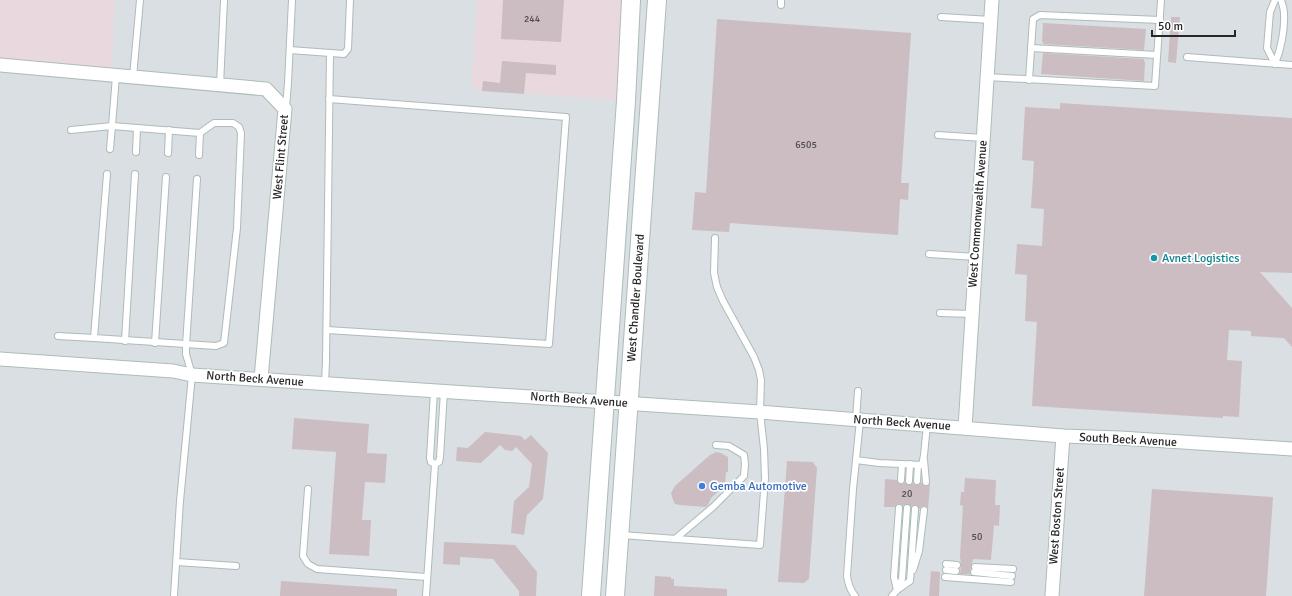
<svg xmlns="http://www.w3.org/2000/svg" width="1292" height="596" font-family="Signika,sans-serif">
  <style>
    .industrial { fill: #d9dfe2 }
    .building { fill: #ccbdc2 }
    .lines { fill: none; stroke-linecap: round; stroke-linejoin: round }
    .service-casing { stroke: #acbcba; stroke-width: 8 }
    .minor-casing { stroke: #acbcba; stroke-width: 15 }
    .secondary-casing { stroke: #acbcba; stroke-width: 20 }
    .service { stroke: #fff; stroke-width: 6 }
    .minor { stroke: #fff; stroke-width: 13 }
    .secondary { stroke: #fff; stroke-width: 18 }
    .culture-dot { fill: #0f9aa8; stroke: #fff; stroke-width: 1.5 }
    .shop-dot { fill: #3f7fe0; stroke: #fff; stroke-width: 1.5 }
    .labels { text-anchor: middle; dominant-baseline: central; stroke-width: 3.5; stroke-linejoin: round; paint-order: stroke }
    .number-label { font-size: 10px; fill: #504c4e }
    .street-label { font-size: 12px; fill: #272727; stroke: #fff }
    .culture-label { font-size: 12px; fill: #0d838f; stroke: #fff; text-anchor: start }
    .shop-label { font-size: 12px; fill: #366cbe; stroke: #fff; text-anchor: start }
  </style>
  <rect width="100%" height="100%" fill="#ead8df"/>
  <!-- industrial -->
  <path class="industrial" d="M115,0h362l-6,89 154,12 7,-101h660v596h-1292v-531l111,9z"/>
  <!-- building -->
  <g class="building">
    <path d="M503,0h61l-3,42 -60,-3z"/>
    <path d="M1171,17h9l-4,46 -8,-1z"/>
    <path d="M717,19l194,14 -10,150h8l-1,17 -8,-1 -2,36 -168,-12 -1,9 -37,-2 3,-38 11,1z"/>
    <path d="M1043,23l103,6 -2,21 -101,-6v-2h-1z"/>
    <path d="M1043,53l101,6v2l1,1 -1,19 -103,-7z"/>
    <path d="M502,61l54,4v10l-30,-2 -2,21 -42,-3 1,-10 17,2z"/>
    <path d="M1060,103l232,15v155l-32,-1 32,36v39l-8,-9 -33,-2v-5l-22,-1 -2,30 15,1 -3,56 -16,-1v2l-191,-12 5,-84 -12,-1 2,-46 -12,-1 2,-30 25,2 2,-37 -13,-1 3,-47 -12,-1 3,-53 35,2z"/>
    <path d="M294,418l75,6 -2,29 20,1 -2,29 -20,-1 -3,38h9l-2,36 -40,-2 7,-102 -44,-3z"/>
    <path d="M485,432l36,4 4,4 6,-5 17,18 -5,46 -16,16 -3,20 -13,-2 3,-32 15,-14 3,-23 -16,-17 -4,4 -7,-1 -5,-5 -19,18 -25,-2 1,-14 11,1z"/>
    <path d="M716,452l5,1 7,4v15h-2l-1,13 -14,13 -3,7 -2,2 -26,-2 -5,-1 -2,-4 -2,-7 4,-7 35,-31z"/>
    <path d="M787,461l26,1 4,6 -8,111 -5,4 -26,-1z"/>
    <path d="M965,478l31,2 -1,25h5l-1,21 -5,-1 -3,35 -18,-1 -3,12v3h-10l1,-9 -1,-9 3,-50 -3,-1 1,-13h3z"/>
    <path d="M885,479l12,1 2,4h4l2,-2 3,3 5,-2 2,2h4l2,-3 3,4h4l2,-2 -2,25 -3,-3h-3l-3,3 -2,-4h-4l-2,2 -4,-3 -4,2 -2,-2h-4l-2,3h-11z"/>
    <path d="M1152,489l121,8 -7,99h-122z"/>
    <path d="M444,542l71,3 22,27 -1,24h-17v-5l-26,-32 -33,-2v8l-17,-1z"/>
    <path d="M931,571l9,1 -1,24h-10z"/>
    <path d="M655,576l16,1v2h3v7l53,3v7h-73z"/>
    <path d="M281,581l116,8v7h-117z"/>
  </g>
  <g class="lines">
    <!-- service casing -->
    <g class="service-casing">
      <g id="service">
        <path d="M1275,0l-5,12 -3,36 8,16c6,-15 10,-35 9,-51 0,-5 -2,-9 -3,-13"/>
        <path d="M781,5v-5"/>
        <path d="M941,17l50,3"/>
        <path d="M1031,48l126,7"/>
        <path d="M290,50l54,4 4,-5 2,-49"/>
        <path d="M1187,57l105,8"/>
        <path d="M116,76l-4,50 88,7 -1,22"/>
        <path d="M133,77l7,-77"/>
        <path d="M987,77l168,9 6,-86"/>
        <path d="M1029,80l4,-61 7,-4 120,5"/>
        <path d="M220,85l4,-85"/>
        <path d="M286,107l2,-24 4,-83"/>
        <path d="M71,130l41,-4 -2,23"/>
        <path d="M938,135l45,3"/>
        <path d="M136,152l1,-24"/>
        <path d="M168,153l1,-23"/>
        <path d="M107,174l-13,164 122,8 8,-3 13,-115 4,-95 -2,-6 -6,-4h-19l-14,10"/>
        <path d="M929,254l47,3"/>
        <path d="M940,313l32,1"/>
        <path d="M327,330l222,14 17,-227 -237,-18"/>
        <path d="M58,336l36,2"/>
        <path d="M125,341l10,-167"/>
        <path d="M155,343l11,-166"/>
        <path d="M325,384l1,-23 4,-308"/>
        <path d="M434,391l-4,67 1,4 4,2 4,-2 1,-5 4,-66"/>
        <path d="M856,420l2,-29"/>
        <path d="M860,420l-4,40 23,3 43,2 2,-10 3,-30"/>
        <path d="M924,460l2,22"/>
        <path d="M901,480l1,-16"/>
        <path d="M909,481l1,-17"/>
        <path d="M917,481l1,-16"/>
        <path d="M308,489l-5,67 5,8 9,5 110,8"/>
        <path d="M621,535l139,10 5,-67 -1,-29 -4,-37 1,-32 -2,-10 -5,-13 -31,-56 -6,-14 -3,-14 1,-35"/>
        <path d="M675,539l38,-32 31,-31 1,-12 -1,-9 -15,-9 -13,-1"/>
        <path d="M177,562l59,4"/>
        <path d="M946,564l11,1"/>
        <path d="M975,567l38,2"/>
        <path d="M913,570l6,-19 5,-41"/>
        <path d="M946,570l10,1"/>
        <path d="M974,572l38,4"/>
        <path d="M945,577l66,5"/>
        <path d="M897,589l5,-10 5,-71"/>
        <path d="M897,590l-3,-13 5,-69"/>
        <path d="M174,596l6,-95 12,-126 -6,-21v-9l11,-166"/>
        <path d="M426,596l9,-132"/>
        <path d="M855,596c-5,-6 -7,-13 -8,-20l6,-87 3,-29"/>
        <path d="M892,596l5,-6 13,-9 5,-72"/>
      </g>
    </g>
    <!-- minor casing -->
    <g class="minor-casing">
      <g id="minor">
        <path d="M0,65l266,24 19,20 -24,270"/>
        <path d="M0,359l173,12 19,4 568,37 303,24 57,2 172,11"/>
        <path d="M965,428l27,-428"/>
        <path d="M1052,596l11,-160"/>
      </g>
    </g>
    <!-- secondary casing -->
    <g class="secondary-casing">
      <g id="secondary">
        <path d="M591,596l35,-495 5,-101"/>
        <path d="M615,596l42,-596"/>
      </g>
    </g>
    <!-- service -->
    <use href="#service" class="service"/>
    <!-- minor -->
    <use href="#minor" class="minor"/>
    <!-- secondary -->
    <use href="#secondary" class="secondary"/>
  </g>
  <!-- markers -->
  <circle class="culture-dot" cx="1154" cy="258" r="4"/>
  <circle class="shop-dot" cx="702" cy="486" r="4"/>
  <g class="labels">
    <!-- number labels -->
    <g class="number-label">
      <text x="532" y="19">244</text>
      <text x="806" y="145">6505</text>
      <text x="907" y="494">20</text>
      <text x="977" y="537">50</text>
    </g>
    <!-- street labels -->
    <g class="street-label">
      <text transform="translate(281 157) rotate(-85)">West Flint Street</text>
      <text transform="translate(978 214) rotate(-86)">West Commonwealth Avenue</text>
      <text transform="translate(636 298) rotate(-86)">West Chandler Boulevard</text>
      <text transform="translate(255 379) rotate(4)">North Beck Avenue</text>
      <text transform="translate(579 400) rotate(4)">North Beck Avenue</text>
      <text transform="translate(902 423) rotate(4)">North Beck Avenue</text>
      <text transform="translate(1128 440) rotate(3)">South Beck Avenue</text>
      <text transform="translate(1057 516) rotate(-86)">West Boston Street</text>
    </g>
    <!-- culture labels -->
    <g class="culture-label">
      <text x="1162" y="258">Avnet Logistics</text>
    </g>
    <!-- shop labels -->
    <g class="shop-label">
      <text x="710" y="486">Gemba Automotive</text>
    </g>
  </g>
  <!-- scale -->
  <path d="M1152 30v6h83v-6" fill="none" stroke="#272727" stroke-width="2"/>
  <text x="1158" y="30" font-size="12" fill="#272727" stroke="#ffffff" stroke-width="3" paint-order="stroke">50 m</text>
</svg>
